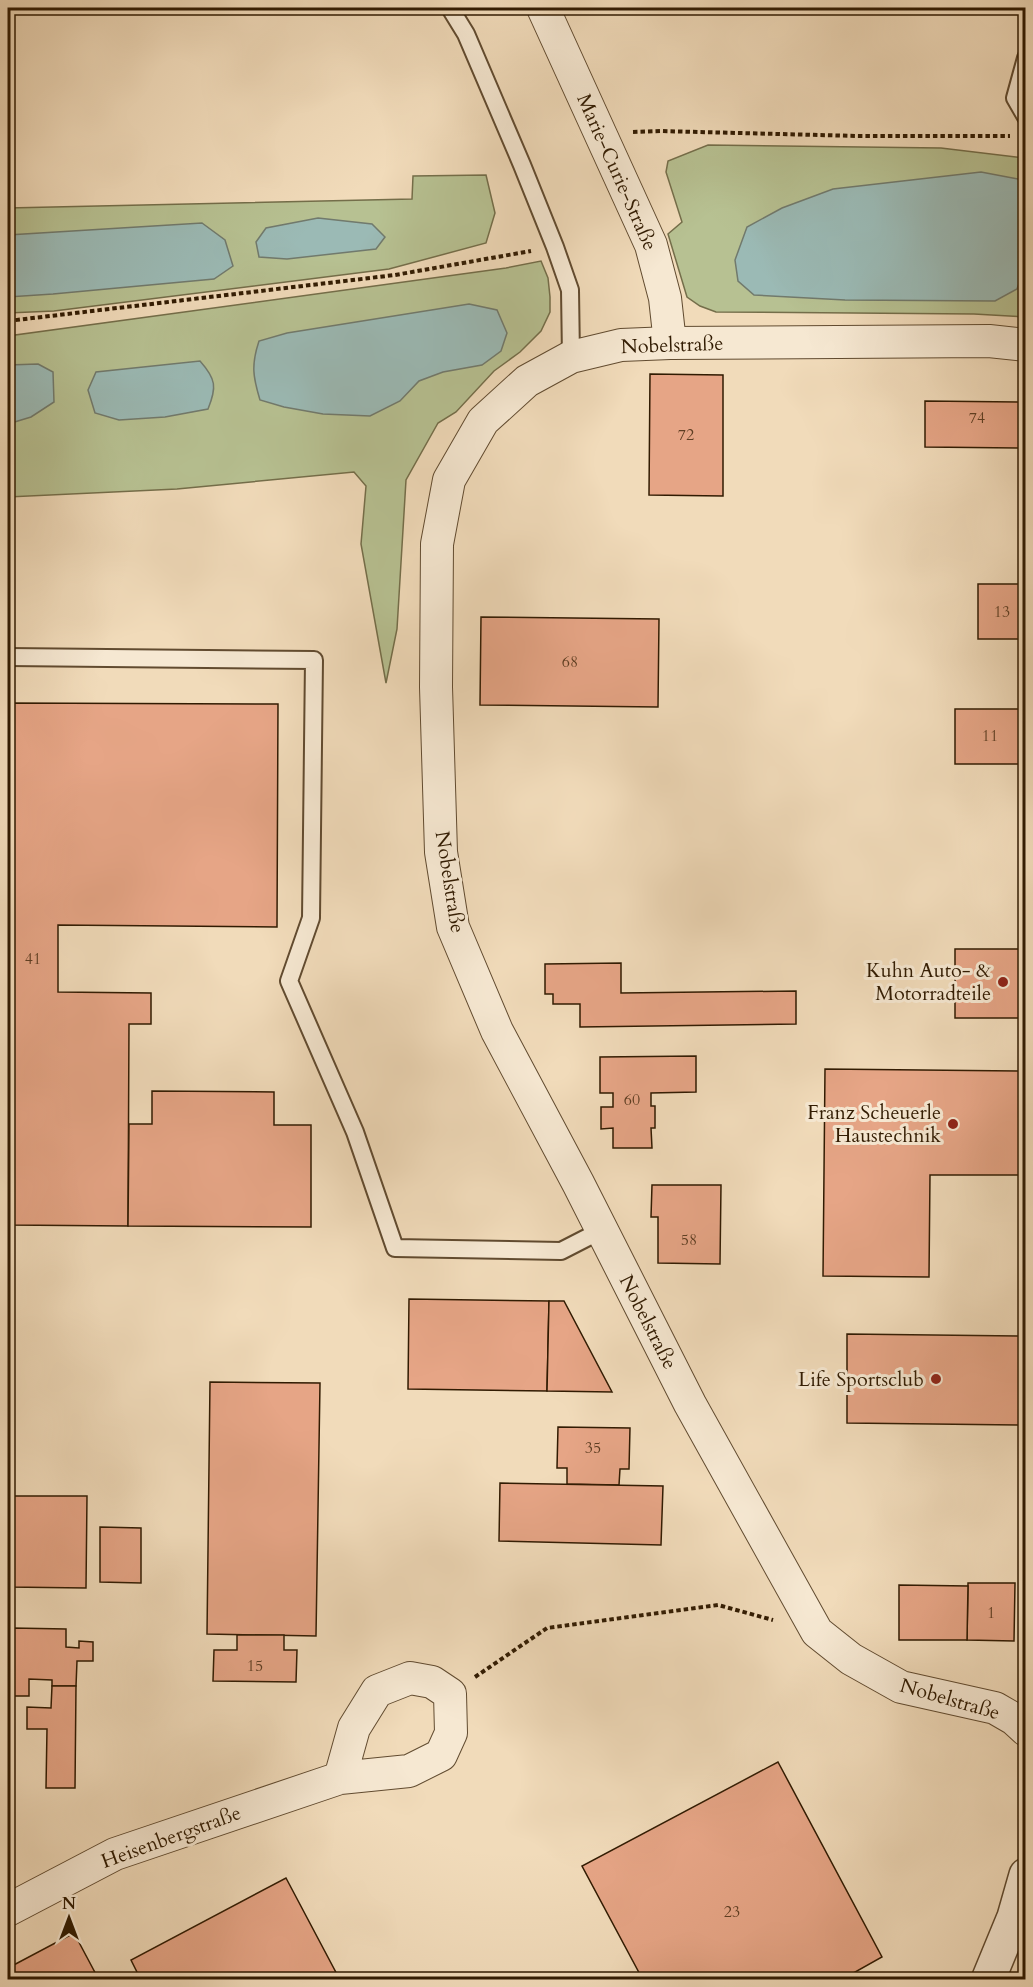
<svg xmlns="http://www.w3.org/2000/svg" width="1033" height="1987" font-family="Cardo,serif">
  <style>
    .green { fill: #b7c192; stroke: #746e4a; stroke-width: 1.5 }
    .water { fill: #9bbab5; stroke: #717a6d; stroke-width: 1.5 }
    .building { fill: #e6a586; stroke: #311b02; stroke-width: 1.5 }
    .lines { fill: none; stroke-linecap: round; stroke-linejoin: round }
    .service-casing { stroke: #614b30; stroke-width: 20 }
    .minor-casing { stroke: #614b30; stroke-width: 34 }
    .tertiary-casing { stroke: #614b30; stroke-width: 36 }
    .path { stroke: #311b02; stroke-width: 4; stroke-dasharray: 4.5 3; stroke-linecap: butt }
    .service { stroke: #f6e8d2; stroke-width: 16 }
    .minor { stroke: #f6e8d2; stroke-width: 32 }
    .tertiary { stroke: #f6e8d2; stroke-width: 33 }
    .poi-dot { fill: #8f2418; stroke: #f6e8d2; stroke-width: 2 }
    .labels { text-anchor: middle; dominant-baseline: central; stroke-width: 6; stroke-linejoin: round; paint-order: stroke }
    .number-label { font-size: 16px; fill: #5e3e23 }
    .street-label { font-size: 20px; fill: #311b02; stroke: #f6e8d2 }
    .poi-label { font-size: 20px; fill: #311b02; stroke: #f6e8d2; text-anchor: end }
  </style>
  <rect width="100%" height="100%" fill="#f1dbba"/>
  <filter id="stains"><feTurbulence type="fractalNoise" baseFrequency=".00333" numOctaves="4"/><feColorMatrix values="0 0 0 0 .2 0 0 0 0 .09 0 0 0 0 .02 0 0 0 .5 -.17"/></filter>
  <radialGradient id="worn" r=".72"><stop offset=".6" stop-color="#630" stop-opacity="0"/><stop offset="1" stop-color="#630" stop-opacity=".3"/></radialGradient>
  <!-- green -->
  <g class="green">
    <path d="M708,145l233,3 84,10v159l-51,-3 -258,-2 -16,-6 -13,-9 -19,-63 14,-12 -16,-50 2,-11z"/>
    <path d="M486,175l9,38 -9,30 -97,26 -335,42 -46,2v-105l404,-9 1,-23z"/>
    <path d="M541,261l7,17 2,19v15l-9,19 -21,21 -26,19 -38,41 -18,11 -32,57 -9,149 -11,54 -25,-139 5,-58 -12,-14 -177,17 -169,8v-161l498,-68z"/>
  </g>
  <!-- water -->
  <g class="water">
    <path d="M981,172l37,7 7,14 1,70 -9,26 -22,12 -150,-1 -91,-5 -16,-14 -3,-21 12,-33 35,-19 51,-19z"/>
    <path d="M318,218l54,6 13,13 -9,12 -89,10 -28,-2 -3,-15 10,-14z"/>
    <path d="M202,223l23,17 8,26 -19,13 -161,15 -45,3v-62z"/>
    <path d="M469,304l28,6 10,23 -6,18 -19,14 -39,7 -24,9 -19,20 -30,15 -47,-2 -39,-7 -24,-7c-7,-23 -9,-35 -1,-59l28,-8z"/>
    <path d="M200,361c16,18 17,26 8,48l-43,8 -46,3 -24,-7 -7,-23 8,-18z"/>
    <path d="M38,364l15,8 1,30 -23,15 -23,7v-59z"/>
  </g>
  <!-- building -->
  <g class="building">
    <path d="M650,374l73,1v121l-74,-1z"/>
    <path d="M925,401l101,1v46l-101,-1z"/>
    <rect x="978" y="584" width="48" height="55"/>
    <path d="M481,617l178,2 -1,88 -178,-2z"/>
    <path d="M8,703l270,1 -1,223 -219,-2v67l93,1v31h-22l-1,202 -120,-1z"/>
    <rect x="955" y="709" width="71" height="55"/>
    <path d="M1022,820l4,1v48h-5z"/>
    <rect x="955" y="949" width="71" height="69"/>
    <path d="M621,963v30l175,-2v33l-216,3v-23h-27v-10h-8v-30z"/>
    <path d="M696,1056v36l-45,1v13h4v22h-4l1,20h-39v-20l-12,1v-22h12v-14h-13v-36z"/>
    <path d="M825,1069l201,2v104h-96l-1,102 -106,-1z"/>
    <path d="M152,1091l122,1v33h37v102l-183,-1 1,-102h23z"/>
    <path d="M652,1185h69l-1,79 -62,-1v-46h-7z"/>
    <path d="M409,1299l140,2 -2,90 -139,-2z"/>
    <path d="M549,1301h15l48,91 -65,-1z"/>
    <path d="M847,1334l179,2v89l-179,-2z"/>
    <path d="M210,1382l110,1 -4,253 -109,-2z"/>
    <path d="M558,1427l72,1 -1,41h-9l-1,16 -52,-1v-16h-10z"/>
    <path d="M500,1483l163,3 -2,59 -162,-4z"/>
    <path d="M8,1496h79l-1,92 -78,-1z"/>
    <path d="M100,1527l41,1v55l-41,-1z"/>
    <path d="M968,1583h47l-1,58 -47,-1z"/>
    <path d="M899,1585l69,1 -1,54h-68z"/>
    <path d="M12,1628l54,1v18l13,1v-7l14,1v19h-16l-1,25h-24v-6l-23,-1v17h-16l1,-17h-6v-32h4z"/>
    <path d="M237,1635h47v15h13l-1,32 -83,-1 1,-31h23z"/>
    <path d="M52,1686h24l-1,102h-29l1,-59h-20v-22l24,1z"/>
    <path d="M778,1762l104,195 -41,23h-198l-61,-114z"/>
    <path d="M286,1878l54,102h-199l-10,-20z"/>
    <path d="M74,1933l25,47h-91v-12z"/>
  </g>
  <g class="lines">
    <!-- service casing -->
    <g class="service-casing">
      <g id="service">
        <path d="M450,8l16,26 56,131 33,82 15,43 1,67"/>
        <path d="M1026,58l-11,40 11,19"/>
        <path d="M8,657l306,3 -3,258 -22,63 66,151 40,116 166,3 41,-21"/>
      </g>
    </g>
    <!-- minor casing -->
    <g class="minor-casing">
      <g id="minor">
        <path d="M543,8l108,237 14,53 5,45"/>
        <path d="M1026,345l-37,-4 -319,2 -49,2 -50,12 -44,24 -44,40 -34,59 -12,64 -1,143 5,165 12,75 44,104 81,152 112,221 127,228 34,27 50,28 94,21 19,11 12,11"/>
        <path d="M8,1910l107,-56 225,-76 69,-7 32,-16 10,-22 -1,-39 -18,-12 -22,-4 -33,13 -23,37 -14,50"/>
      </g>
    </g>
    <!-- tertiary casing -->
    <g class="tertiary-casing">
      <path id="tertiary" d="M988,1980l26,-63 12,-42"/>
    </g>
    <!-- path -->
    <g class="path">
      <path d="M633,132l27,-1 198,5h152"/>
      <path d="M8,321l387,-46 136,-24"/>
      <path d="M475,1677l72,-49 171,-23 55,15"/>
    </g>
    <!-- service -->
    <use href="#service" class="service"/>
    <!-- minor -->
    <use href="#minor" class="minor"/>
    <!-- tertiary -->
    <use href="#tertiary" class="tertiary"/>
  </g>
  <!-- markers -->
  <g class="poi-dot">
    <circle cx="1003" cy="982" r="6"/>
    <circle cx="953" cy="1124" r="6"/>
    <circle cx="936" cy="1379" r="6"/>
  </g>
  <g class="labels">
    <!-- number labels -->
    <g class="number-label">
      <text x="977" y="418">74</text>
      <text x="686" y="435">72</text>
      <text x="1002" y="612">13</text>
      <text x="570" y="662">68</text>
      <text x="990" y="736">11</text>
      <text x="33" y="959">41</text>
      <text x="632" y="1100">60</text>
      <text x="689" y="1240">58</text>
      <text x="593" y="1448">35</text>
      <text x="991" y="1613">1</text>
      <text x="255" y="1666">15</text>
      <text x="732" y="1912">23</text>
    </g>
    <!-- street labels -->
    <g class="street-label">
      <text transform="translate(617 172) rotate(66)">Marie-Curie-Straße</text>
      <text transform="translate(672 345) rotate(-2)">Nobelstraße</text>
      <text transform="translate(450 882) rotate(81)">Nobelstraße</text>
      <text transform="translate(648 1322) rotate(63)">Nobelstraße</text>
      <text transform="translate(950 1699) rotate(16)">Nobelstraße</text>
      <text transform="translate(171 1837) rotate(-20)">Heisenbergstraße</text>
    </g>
    <!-- poi labels -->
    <g class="poi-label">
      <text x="991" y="970">Kuhn Auto- &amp;<tspan x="991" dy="23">Motorradteile</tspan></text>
      <text x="941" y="1112">Franz Scheuerle<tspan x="941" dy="23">Haustechnik</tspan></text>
      <text x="924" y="1379">Life Sportsclub</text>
    </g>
  </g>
  <!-- margin -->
  <rect width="1033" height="1987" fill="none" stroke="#f1dbba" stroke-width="30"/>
  <rect x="9" y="9" width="1015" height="1969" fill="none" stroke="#311b02" stroke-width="3"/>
  <rect x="15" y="15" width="1003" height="1957" fill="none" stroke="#311b02" stroke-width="1.5"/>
  <!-- north arrow -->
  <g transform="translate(69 1918)" stroke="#f6e8d2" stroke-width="4.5" paint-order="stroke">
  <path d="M0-4.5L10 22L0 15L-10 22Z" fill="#311b02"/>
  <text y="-9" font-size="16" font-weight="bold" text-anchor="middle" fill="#311b02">N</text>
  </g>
  <rect width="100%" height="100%" filter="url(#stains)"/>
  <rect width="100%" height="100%" fill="url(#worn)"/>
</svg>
